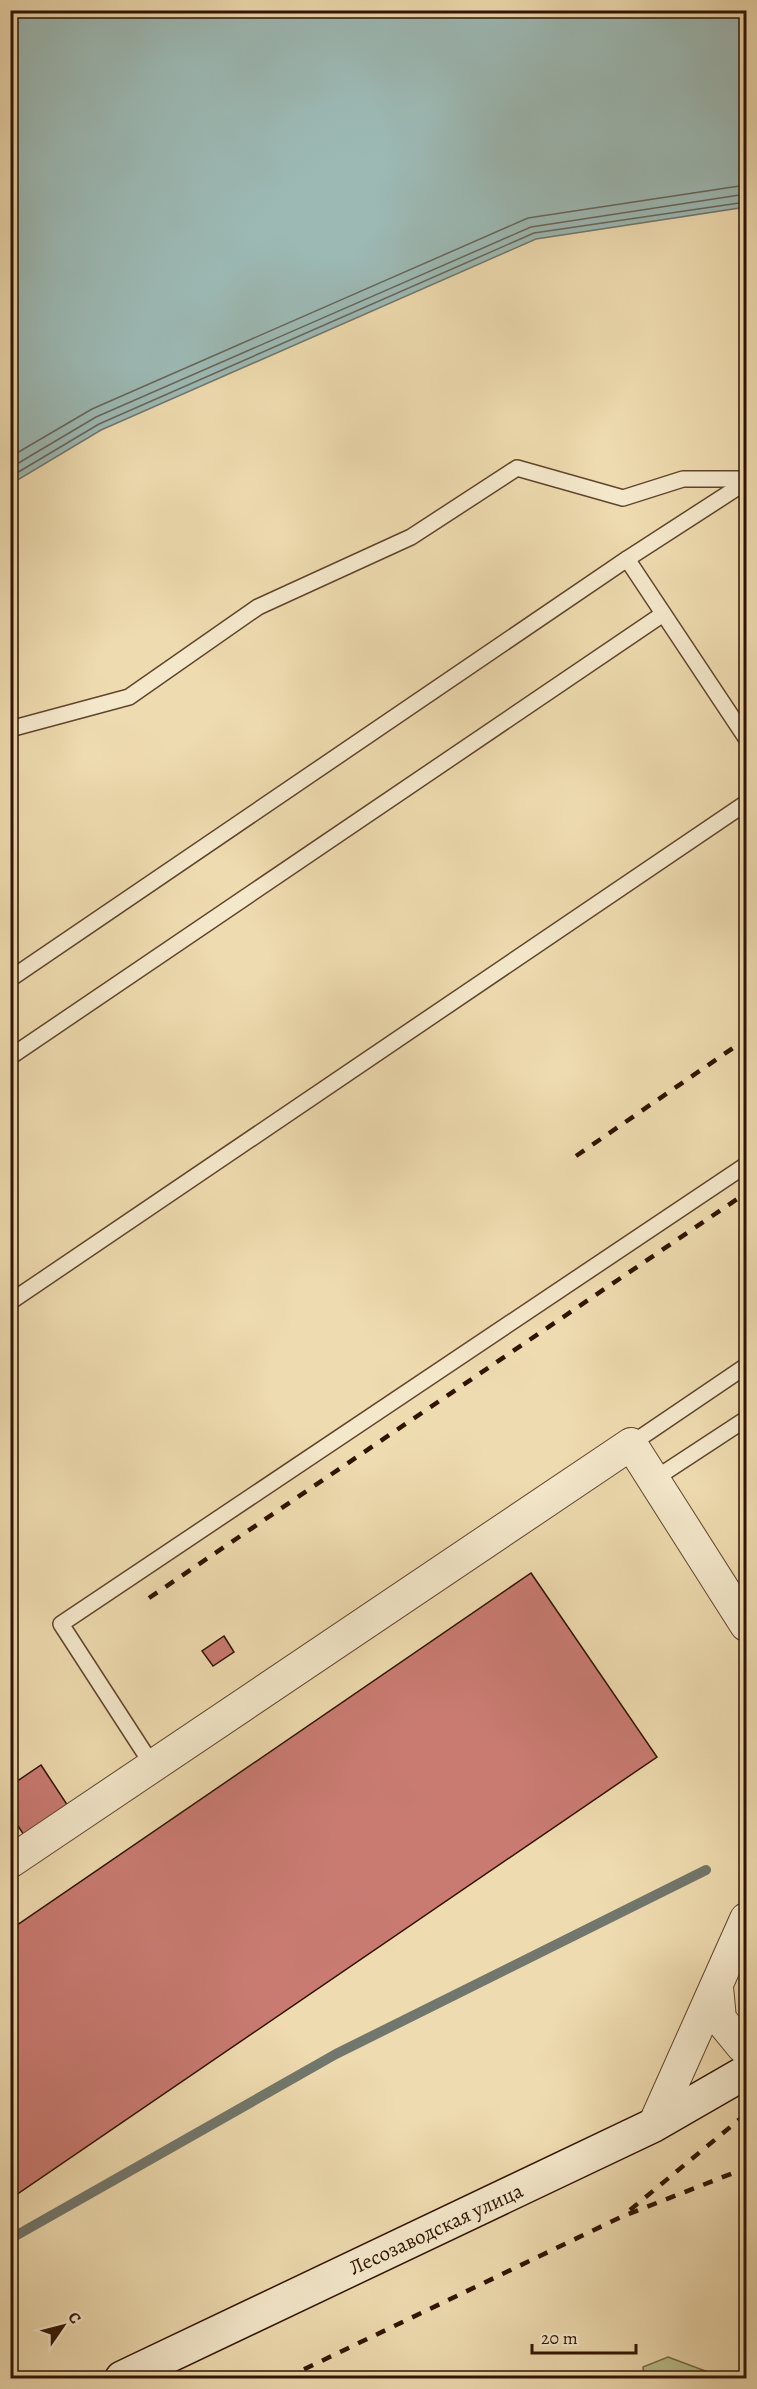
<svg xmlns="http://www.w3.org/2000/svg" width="757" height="2389" font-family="Alegreya,serif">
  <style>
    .green { fill: #b8c08b; stroke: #746a46; stroke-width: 1.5 }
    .water { fill: #9cb9b4; stroke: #71776c; stroke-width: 1.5 }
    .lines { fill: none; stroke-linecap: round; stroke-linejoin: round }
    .shore { stroke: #66665a; stroke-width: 1.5 }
    .stream { stroke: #71776c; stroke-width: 10 }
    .building { fill: #c97b72; stroke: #301301; stroke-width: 1.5 }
    .lane-casing { stroke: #60452c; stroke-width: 18 }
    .street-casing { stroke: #60452c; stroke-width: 34 }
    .secondary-casing { stroke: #301301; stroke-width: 36 }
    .lane { stroke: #f4e8cb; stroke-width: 15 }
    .street { stroke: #f4e8cb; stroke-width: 32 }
    .secondary { stroke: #f4e8cb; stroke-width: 33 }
    .rail { stroke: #301301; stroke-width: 4.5; stroke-dasharray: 10 10; stroke-linecap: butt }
    .labels { text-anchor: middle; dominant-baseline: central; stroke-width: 6; stroke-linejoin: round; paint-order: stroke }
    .street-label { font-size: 21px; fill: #301301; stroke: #f4e8cb }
  </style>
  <rect width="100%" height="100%" fill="#eedbaf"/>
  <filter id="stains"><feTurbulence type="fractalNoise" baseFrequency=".00333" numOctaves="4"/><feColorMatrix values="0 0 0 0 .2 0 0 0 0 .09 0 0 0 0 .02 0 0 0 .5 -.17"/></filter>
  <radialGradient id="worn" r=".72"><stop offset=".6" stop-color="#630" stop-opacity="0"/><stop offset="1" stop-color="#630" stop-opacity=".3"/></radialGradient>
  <!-- green -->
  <path class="green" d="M668,2357l56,21h-80l-1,-11z"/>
  <!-- water -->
  <path class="water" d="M10,11h736v196l-210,32 -435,191 -90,54z"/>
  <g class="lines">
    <!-- shore -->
    <g class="shore">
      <path d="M10,457l82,-48 436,-191 218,-33"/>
      <path d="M10,468l86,-51 435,-190 215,-33"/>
      <path d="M10,477l89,-53 435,-191 212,-31"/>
    </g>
    <!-- stream -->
    <path class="stream" d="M10,2239l326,-185 370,-184"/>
  </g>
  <!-- building -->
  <g class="building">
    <path d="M531,1573l126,184 -647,442v-269z"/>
    <path d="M224,1636l10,16 -21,14 -11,-15z"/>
    <path d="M41,1765l27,41 -44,29 -14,-21v-28z"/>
  </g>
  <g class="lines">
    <!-- lane casing -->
    <g class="lane-casing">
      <g id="lane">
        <path d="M627,559l119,-77"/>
        <path d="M10,729l119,-32 129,-90 153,-70 106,-69 106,30 60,-19h63"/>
        <path d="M10,979l617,-420 119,179"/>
        <path d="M10,1057l653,-443"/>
        <path d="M10,1302l736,-499"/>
        <path d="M631,1444l115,-78"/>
        <path d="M653,1480l93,-61"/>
        <path d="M153,1766l-92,-142 685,-459"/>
      </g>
    </g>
    <!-- street casing -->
    <g class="street-casing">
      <g id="street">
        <path d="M10,1862l621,-418 115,181"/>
        <path d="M717,1987l3,32 23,28 3,1"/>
        <path d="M654,2125l92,-206"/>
      </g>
    </g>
    <!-- secondary casing -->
    <g class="secondary-casing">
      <path id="secondary" d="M122,2378l532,-253 92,-53"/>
    </g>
    <!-- lane -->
    <use href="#lane" class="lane"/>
    <!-- street -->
    <use href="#street" class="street"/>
    <!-- secondary -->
    <use href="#secondary" class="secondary"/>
    <!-- rail -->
    <g class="rail">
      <path d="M576,1156l170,-117"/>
      <path d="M149,1598l597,-405"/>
      <path d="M630,2210l116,-96"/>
      <path d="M286,2378l335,-161 125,-49"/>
    </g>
  </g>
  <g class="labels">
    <!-- street labels -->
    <g class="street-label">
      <text transform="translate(436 2229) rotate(-25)">Лесозаводская улица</text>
    </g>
  </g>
  <!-- margin -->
  <rect width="757" height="2389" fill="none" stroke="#eedbaf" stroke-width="36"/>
  <rect x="12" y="12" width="733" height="2365" fill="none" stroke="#301301" stroke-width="3"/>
  <rect x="18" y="18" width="721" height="2353" fill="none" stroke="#301301" stroke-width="1.5"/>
  <!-- north arrow -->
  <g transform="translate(63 2326) rotate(55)" stroke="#f4e8cb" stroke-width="4.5" paint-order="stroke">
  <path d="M0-4.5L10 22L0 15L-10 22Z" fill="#301301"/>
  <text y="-9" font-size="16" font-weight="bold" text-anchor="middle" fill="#301301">С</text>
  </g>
  <!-- scale -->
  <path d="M532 2344v9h104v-9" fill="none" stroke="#301301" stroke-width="3"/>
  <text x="541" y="2344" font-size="18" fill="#301301" stroke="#f4e8cb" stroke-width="4.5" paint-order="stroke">20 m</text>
  <rect width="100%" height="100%" filter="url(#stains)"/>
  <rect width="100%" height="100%" fill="url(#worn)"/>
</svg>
